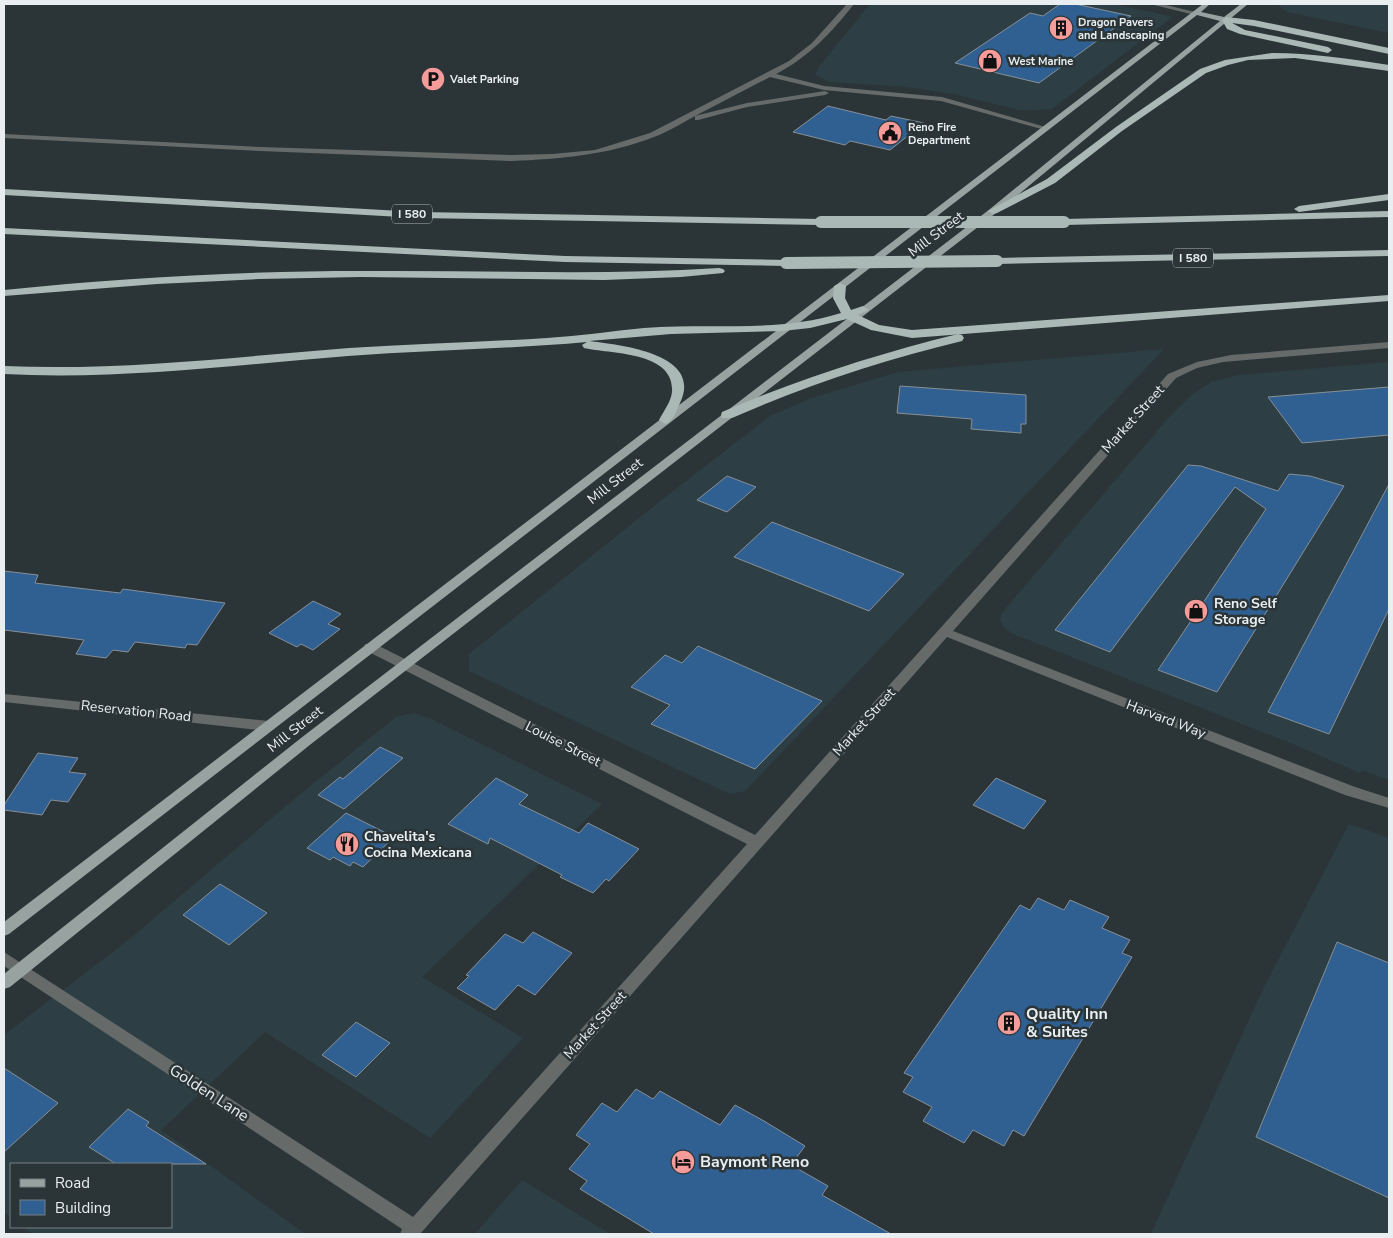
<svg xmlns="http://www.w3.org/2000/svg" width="1393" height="1238" font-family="'Nunito Sans',sans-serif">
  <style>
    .built { fill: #2d3f44 }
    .building { fill: #2f6091; stroke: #888f97 }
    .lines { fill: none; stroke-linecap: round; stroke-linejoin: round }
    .minor { fill: #666b6a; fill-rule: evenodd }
    .major { fill: #98a3a1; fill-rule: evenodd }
    .highway { fill: #abb9b6; fill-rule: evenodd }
    .highway-bridge { stroke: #abb9b6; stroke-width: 12 }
    .labels { text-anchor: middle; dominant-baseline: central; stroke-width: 5; stroke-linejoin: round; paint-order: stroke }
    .far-poi-label { font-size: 11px; font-weight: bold; fill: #e9eff1; stroke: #2b3538; text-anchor: start }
    .shield { fill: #2b3538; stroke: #b0b7ba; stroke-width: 1 }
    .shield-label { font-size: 12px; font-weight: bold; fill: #e9eff1 }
    .street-label { font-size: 14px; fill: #e9eff1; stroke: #2b3538 }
    .poi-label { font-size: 14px; font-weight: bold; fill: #e9eff1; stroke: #2b3538; text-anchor: start }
    .near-poi-label { font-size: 16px; font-weight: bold; fill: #e9eff1; stroke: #2b3538; text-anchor: start }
    .near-street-label { font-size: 16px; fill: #e9eff1; stroke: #2b3538 }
  </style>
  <rect width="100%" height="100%" fill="#2b3538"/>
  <!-- built -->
  <g class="built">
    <path d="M870,4h244l56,12 1,2 -119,91 -18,1h-14l-67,-16 -46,-7 -77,-5 -15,-7 3,-7z"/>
    <path d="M1277,4h112v29l-102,-21z"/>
    <path d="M1164,349l-419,442 -15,3 -261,-123v-17l185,-148 116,-90 42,-18 86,-26z"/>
    <path d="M1389,362v418l-27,-10 -2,3 -67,-29 -277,-109 -11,-6 -5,-9 1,-5 5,-7 165,-193 22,-21 18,-12 28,-7z"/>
    <path d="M414,713l15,5 173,86 -180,173 101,61 -93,100 -165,-106 -104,98 144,104h-272l-10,-7h148v-63h-160v54l-7,-6v-177l122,-93 172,-146 98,-79z"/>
    <path d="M1349,824l40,14v396h-238l113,-247z"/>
    <path d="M522,1180l88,54h-135z"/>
  </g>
  <!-- building -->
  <g class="building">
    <path d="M1060,4h15l56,12 -92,67 -84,-20 75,-50 13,3z"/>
    <path d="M828,106l58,14 5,-4 33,7 -34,27 -40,-9 -5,4 -52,-13z"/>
    <path d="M900,386l126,9v29h-5v9l-50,-4 1,-10 -75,-6z"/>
    <path d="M1389,387v48l-87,8 -34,-46z"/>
    <path d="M1188,465l13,1 77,25 11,-17 21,2 34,10 -127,206 -59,-22 108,-161 -31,-22 -125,165 -55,-22z"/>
    <path d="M727,476l29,11 -29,25 -30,-12z"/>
    <path d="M1389,484v125l-60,125 -61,-22z"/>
    <path d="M772,522l132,52 -35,37 -135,-54z"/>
    <path d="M4,571l34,4 -3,8 85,10 3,-4 102,14 -28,42 -10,-1 -2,4 -50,-6 -7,10 -15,-2 -7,8 -30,-4 8,-14 -80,-10z"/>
    <path d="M313,601l28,13 -13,10 12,5 -27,21 -12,-6 -4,3 -28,-14z"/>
    <path d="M698,646l124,55 -67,68 -104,-45 19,-19 -39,-18 34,-32 17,8z"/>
    <path d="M380,747l23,11 -59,51 -26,-14 22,-18 3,2z"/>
    <path d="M38,753l40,5 -9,14 17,2 -18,28 -17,-2 -9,15 -38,-5v-5z"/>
    <path d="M496,778l32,17 -9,9 60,29 9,-10 51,26 -30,32 -3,-2 -13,14 -33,-16 2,-2 -72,-37 -2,6 -40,-20z"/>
    <path d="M996,778l50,23 -22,28 -51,-24z"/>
    <path d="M346,813l48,24 -31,30 -10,-5 -3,4 -17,-9 -3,3 -23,-12z"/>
    <path d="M220,884l47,29 -38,32 -46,-30z"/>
    <path d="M1038,898l26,12 6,-10 39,17 -7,11 28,12 -8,13 10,4 -108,179 -11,-6 -9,16 -31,-16 -9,13 -41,-22 9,-14 -29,-15 10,-15 -9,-4 116,-168 10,5z"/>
    <path d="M533,932l39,21 -37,42 -17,-10 -23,25 -38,-22 12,-12 -3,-1 39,-41 18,9z"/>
    <path d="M1337,942l52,21v235l-133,-61z"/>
    <path d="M356,1022l34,21 -34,34 -34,-22z"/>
    <path d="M4,1068l54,35 -54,49z"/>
    <path d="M636,1089l17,10 7,-8 60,34 15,-20 29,16 41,25 -14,19 37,21 -6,9 69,39h-237l-74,-45 7,-8 -18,-12 21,-25 -14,-9 26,-32 15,9z"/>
    <path d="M128,1109l21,13 -3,4 60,38h-90l-27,-17z"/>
  </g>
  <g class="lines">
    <!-- minor -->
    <g class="minor">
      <path d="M847,4h7c-22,28 -45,53 -78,70l48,12 118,11 107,31 -4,2 -104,-29 -117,-11 -54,-13 -75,39 52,-13 78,-12 4,2 -4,2 -78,12 -49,13h-3v-4c-13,7 -27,16 -41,21 -46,18 -94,22 -143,24l-251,-10 -256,-13v-4l256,13 251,8 41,-1 43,-4 55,-17 139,-72 23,-18z"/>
      <path d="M1150,4h12l37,9 -4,2z"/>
      <path d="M1389,342v6l-166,14 -26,6 -21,10 -223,253 402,156 34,11v10l-44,-13 -398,-158 -527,597h-20l2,-5 -398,-263v-14l409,265 334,-373 -382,-194 -1,-3 1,-3h10l380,191 413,-461 29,-12 34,-7z"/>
      <path d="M4,694l264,27 5,2 2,3 -2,3 -5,2 -264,-29z"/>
    </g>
    <!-- major -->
    <path class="major" d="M1203,4h7l-9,8 23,5 17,-13h7l-252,209 -685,531 -301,243 -6,2v-15l297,-236 689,-529 230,-188 -23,-6 -1188,919 -5,2v-14z"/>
    <!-- highway -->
    <g class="highway">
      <path d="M1226,17l28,3 135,28v6l-135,-28 -22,-3 13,7 83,17 4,3 -4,3 -88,-19 -13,-5 -5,-9z"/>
      <path d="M1272,53c39,0 78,6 117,12v6l-94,-13 -47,2 -20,5 -22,8 -84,58 -67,52 -58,30 -4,1 -5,-3 59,-32 69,-52 84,-58 25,-9z"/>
      <path d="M4,189l415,23 402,7 5,3 -5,3 -402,-7 -415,-23z"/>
      <path d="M1389,194v6l-90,12 -5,-3 5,-3z"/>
      <path d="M1389,211v6l-325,8 -5,-3 5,-3z"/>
      <path d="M4,228l561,28 221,4 6,3 -6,3 -221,-4 -561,-28z"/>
      <path d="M1389,250v6l-392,8 -6,-3 6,-3z"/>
      <path d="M719,268l4,1 2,2 -2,2 -42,4 -77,3 -243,-3 -102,2 -102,5 -153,12v-6c119,-12 239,-19 359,-19 119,-1 237,5 356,-3z"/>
      <path d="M840,283l6,3 -1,12 6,12 12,-4 6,4 -11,5 21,10 33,5 477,-35v6l-477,37 -41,-8 -24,-11 -37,9 -28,3 -111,3 -82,7c30,4 115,12 91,62 -3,7 -7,19 -15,21l-6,-4c4,-8 12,-18 13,-28 3,-41 -62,-38 -88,-44l-2,-3 5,-3c-79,7 -159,8 -239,14 -115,9 -229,24 -344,18v-8c116,5 230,-9 345,-18 66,-4 132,-6 198,-10 33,-2 65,-7 97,-10 65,-5 134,5 197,-15l-8,-15 1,-12z"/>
      <path d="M958,334l4,1 2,3 -2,3c-79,19 -155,44 -230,77h-10l-1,-3 1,-3c77,-33 155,-58 236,-78z"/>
    </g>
    <!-- highway-bridge -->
    <g class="highway-bridge">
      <path d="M821,222h243"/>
      <path d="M786,263l211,-2"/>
    </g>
  </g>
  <!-- icons -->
  <defs>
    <g id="building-disc" transform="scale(1.25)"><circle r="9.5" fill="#f59b9a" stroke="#2b3538"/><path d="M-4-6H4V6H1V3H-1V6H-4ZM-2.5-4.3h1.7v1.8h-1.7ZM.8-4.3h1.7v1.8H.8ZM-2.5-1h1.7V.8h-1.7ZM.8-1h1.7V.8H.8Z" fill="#111"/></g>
    <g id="shop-disc" transform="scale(1.25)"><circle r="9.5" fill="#f59b9a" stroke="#2b3538"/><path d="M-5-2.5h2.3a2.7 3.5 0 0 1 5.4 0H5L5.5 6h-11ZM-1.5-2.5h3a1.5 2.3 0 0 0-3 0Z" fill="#111"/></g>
    <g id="parking-disc" transform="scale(1.25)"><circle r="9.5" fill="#f59b9a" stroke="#2b3538"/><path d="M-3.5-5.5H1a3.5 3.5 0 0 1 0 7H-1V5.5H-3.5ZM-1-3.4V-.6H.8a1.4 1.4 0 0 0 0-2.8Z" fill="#111"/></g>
    <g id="civic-disc" transform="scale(1.25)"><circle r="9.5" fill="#f59b9a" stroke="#2b3538"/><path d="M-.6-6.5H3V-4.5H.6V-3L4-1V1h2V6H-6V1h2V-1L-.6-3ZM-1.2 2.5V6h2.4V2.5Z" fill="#111"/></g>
    <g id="restaurant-disc" transform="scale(1.25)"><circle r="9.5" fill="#f59b9a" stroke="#2b3538"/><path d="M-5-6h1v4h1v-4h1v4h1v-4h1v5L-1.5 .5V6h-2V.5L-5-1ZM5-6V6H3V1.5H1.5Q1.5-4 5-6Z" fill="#111"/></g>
    <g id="hotel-disc" transform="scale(1.25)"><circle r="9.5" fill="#f59b9a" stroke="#2b3538"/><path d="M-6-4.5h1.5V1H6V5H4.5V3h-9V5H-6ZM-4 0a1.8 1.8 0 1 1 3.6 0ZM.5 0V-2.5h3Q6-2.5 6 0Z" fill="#111"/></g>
  </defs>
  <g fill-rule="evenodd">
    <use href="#building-disc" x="1061" y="28"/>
    <use href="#shop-disc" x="990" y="61"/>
    <use href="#parking-disc" x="433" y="79"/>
    <use href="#civic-disc" x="890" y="133"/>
    <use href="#shop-disc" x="1196" y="611"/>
    <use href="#restaurant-disc" x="347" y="844"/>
    <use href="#building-disc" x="1009" y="1023"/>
    <use href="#hotel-disc" x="683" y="1162"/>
  </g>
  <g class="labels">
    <!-- far-poi labels -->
    <g class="far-poi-label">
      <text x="1078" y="22">Dragon Pavers<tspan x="1078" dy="13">and Landscaping</tspan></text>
      <text x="1008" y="61">West Marine</text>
      <text x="450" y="79">Valet Parking</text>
      <text x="908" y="127">Reno Fire<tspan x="908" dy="13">Department</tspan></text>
    </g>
    <!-- shield labels -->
    <g class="shield">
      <rect x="392" y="204.5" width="40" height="19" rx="4"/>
      <rect x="1173" y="248.5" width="40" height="19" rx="4"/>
    </g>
    <g class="shield-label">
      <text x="412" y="214">I 580</text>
      <text x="1193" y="258">I 580</text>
    </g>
    <!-- street labels -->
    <g class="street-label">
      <text transform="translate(936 234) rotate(-37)">Mill Street</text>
      <text transform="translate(1133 419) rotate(-48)">Market Street</text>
      <text transform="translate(615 481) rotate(-38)">Mill Street</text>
      <text transform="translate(136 711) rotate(6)">Reservation Road</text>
      <text transform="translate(1166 719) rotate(21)">Harvard Way</text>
      <text transform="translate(864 722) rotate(-48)">Market Street</text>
      <text transform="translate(295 729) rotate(-38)">Mill Street</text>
      <text transform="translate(563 744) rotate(27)">Louise Street</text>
      <text transform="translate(595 1025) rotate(-48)">Market Street</text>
    </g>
    <!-- poi labels -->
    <g class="poi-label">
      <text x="1214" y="603">Reno Self<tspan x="1214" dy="16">Storage</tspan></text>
      <text x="364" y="836">Chavelita's<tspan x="364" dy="16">Cocina Mexicana</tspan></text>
    </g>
    <!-- near-poi labels -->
    <g class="near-poi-label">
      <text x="1026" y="1014">Quality Inn<tspan x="1026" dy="18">&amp; Suites</tspan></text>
      <text x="700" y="1162">Baymont Reno</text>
    </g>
    <!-- near-street labels -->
    <g class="near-street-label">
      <text transform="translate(209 1093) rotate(33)">Golden Lane</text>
    </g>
  </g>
  <!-- border -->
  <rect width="1393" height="1238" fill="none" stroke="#e9eff1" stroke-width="10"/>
  <!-- legend -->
  <rect x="10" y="1163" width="162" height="65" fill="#2b3538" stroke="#777f82"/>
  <rect x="20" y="1179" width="25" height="8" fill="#98a3a1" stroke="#777f82"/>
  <text x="55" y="1188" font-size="15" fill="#e9eff1">Road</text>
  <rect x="20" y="1200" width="25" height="15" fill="#2f6091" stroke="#777f82"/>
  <text x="55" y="1213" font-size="15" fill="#e9eff1">Building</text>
</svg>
